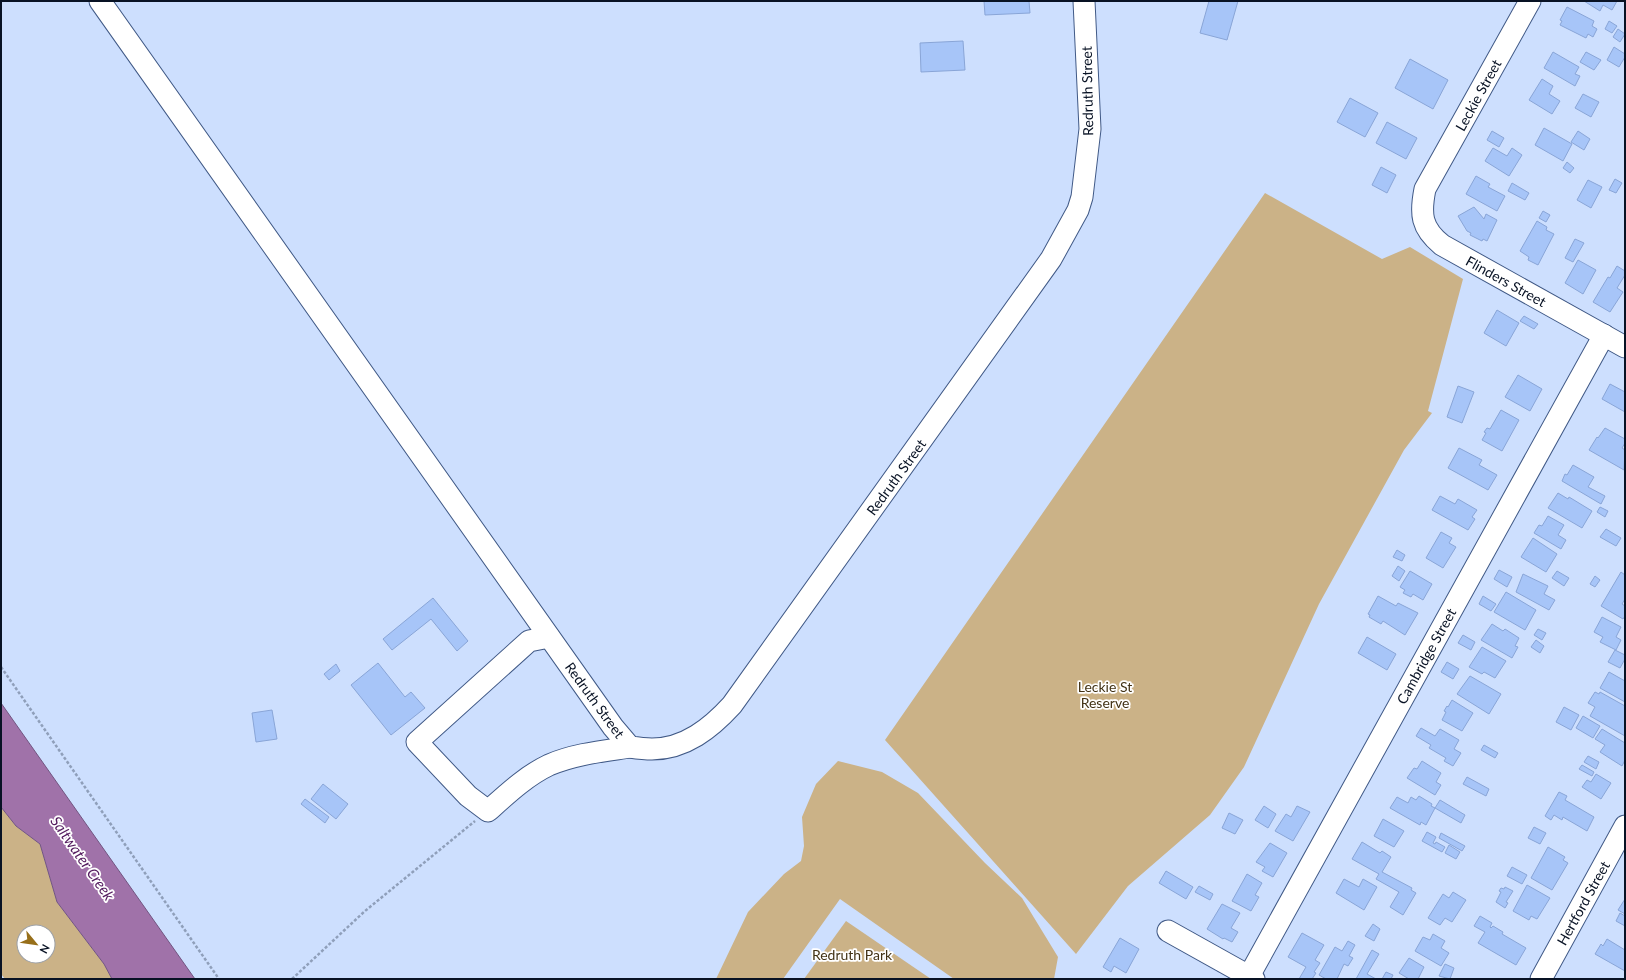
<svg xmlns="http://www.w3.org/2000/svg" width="1626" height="980" font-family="Lato,sans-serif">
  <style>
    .green { fill: #cbb287; fill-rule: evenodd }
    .water { fill: #a072a9; stroke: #725581 }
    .building { fill: #a7c5f8; stroke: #89a5d7 }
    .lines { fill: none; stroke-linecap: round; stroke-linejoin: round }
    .minor-casing { stroke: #405986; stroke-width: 23 }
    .path { stroke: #8f9fba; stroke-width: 2.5; stroke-dasharray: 3 2; stroke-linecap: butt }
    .minor { stroke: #fff; stroke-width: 21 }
    .labels { text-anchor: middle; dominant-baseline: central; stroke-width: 3.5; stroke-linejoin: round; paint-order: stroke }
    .street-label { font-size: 14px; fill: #081224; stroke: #fff }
    .park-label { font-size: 14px; fill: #423215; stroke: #fff }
    .water-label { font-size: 15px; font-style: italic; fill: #531a5e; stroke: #fff }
  </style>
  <rect width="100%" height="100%" fill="#cddffe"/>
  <!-- green -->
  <g class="green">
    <path d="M1265,193l117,66 28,-12 53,32 -35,132 4,2 -28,37 -85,154 -75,163 -34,48 -82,71 -52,68 -191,-214z"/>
    <path d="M838,761l44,11 36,21 67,70 37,35 36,59 -4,22h-100l-114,-80 -57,80h-67l32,-67 36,-38 17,-13 3,-15 -2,-29 14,-33z"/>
    <path d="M1,807l15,19 24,18 17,58 47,62 8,15h-107l-4,-5zM24,932h24v24h-24z"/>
    <path d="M846,921l85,58h-127z"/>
  </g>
  <!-- water -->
  <path class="water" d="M1,703l194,276h-83l-8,-15 -47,-62 -17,-58 -24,-18 -15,-19z"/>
  <!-- building -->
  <g class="building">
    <path d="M984,1h45l1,12 -45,2z"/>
    <path d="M1209,1h29l-11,39 -27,-7z"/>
    <path d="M1584,1h33l-5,9 -9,-5 -3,6z"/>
    <path d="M1567,7l27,14 -2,5 5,3 -4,8 -5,-3 -2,4 -26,-13 2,-4 -2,-1z"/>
    <path d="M1609,21l8,5 -5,7 -7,-4z"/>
    <path d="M1618,29l7,5 -5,8 -7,-5z"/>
    <path d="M963,41l2,29 -44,2 -1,-29z"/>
    <path d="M1614,47l11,7v3l-6,10 -12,-7z"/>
    <path d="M1553,52l26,15 -4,7 5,2 -5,10 -31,-18z"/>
    <path d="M1586,52l15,8 -7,10 -14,-8z"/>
    <path d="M1410,59l38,21 -15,29 -38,-21z"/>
    <path d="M1542,79l11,7 -4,8 11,7 -8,13 -23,-14z"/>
    <path d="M1583,94l16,8 -8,15 -16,-9z"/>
    <path d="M1350,98l28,15 -13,24 -28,-15z"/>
    <path d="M1387,122l30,16 -11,21 -30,-16z"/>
    <path d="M1544,128l28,16 -9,17 -28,-16z"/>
    <path d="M1492,131l12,7 -5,9 -12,-7z"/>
    <path d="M1578,131l12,8 -6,11 -13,-8z"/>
    <path d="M1493,148l14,8 5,-8 10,7 -13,21 -24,-15z"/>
    <path d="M1567,162l7,6 -4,5 -7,-5z"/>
    <path d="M1381,167l15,8 -9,18 -15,-8z"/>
    <path d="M1476,176l14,8 -2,3 17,9 -8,15 -31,-17z"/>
    <path d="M1615,179l7,4 -6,10 -7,-3z"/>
    <path d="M1588,180l14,7 -11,21 -14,-8z"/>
    <path d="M1512,183l17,10 -4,7 -17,-9z"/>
    <path d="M1474,207l10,12 2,-5 11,6 -10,21 -4,-2 -1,2 -12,-6 1,-2 -4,-2 -9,-15z"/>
    <path d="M1543,211l7,4 -4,7 -7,-4z"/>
    <path d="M1537,221l10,6 -1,3 8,4 -16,31 -10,-5 1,-3 -9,-6z"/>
    <path d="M1575,239l9,4 -11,19 -8,-4z"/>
    <path d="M1578,260l18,10 -13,24 -18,-11z"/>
    <path d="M1617,266l8,5v4l-8,13 6,4 -13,20 -17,-10 15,-25 2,1z"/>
    <path d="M1497,310l22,13 -13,23 -22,-13z"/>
    <path d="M1524,316l14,8 -4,5 -14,-8z"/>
    <path d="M1518,375l24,14 -12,22 -25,-14z"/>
    <path d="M1610,384l15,8v20l-23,-13z"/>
    <path d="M1458,386l16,6 -12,31 -15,-6z"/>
    <path d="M1501,410l18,10 -17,31 -20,-11 4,-7 -2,-1 3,-4 3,1z"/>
    <path d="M1605,428l20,11v4l-3,5 3,2 -1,20 -35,-20 8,-13 1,1z"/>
    <path d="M1459,448l23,12 -3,5 18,10 -9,15 -40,-22z"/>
    <path d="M1573,465l21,12 -6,10 17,9 -4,8 -39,-23 3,-7 2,1z"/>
    <path d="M1558,493l10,6 1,-2 23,14 -10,17 -34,-20z"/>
    <path d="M1440,496l15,8 3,-5 19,11 -5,7 3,2 -7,11 -36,-20z"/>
    <path d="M1600,507l8,4 -3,6 -8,-5z"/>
    <path d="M1548,516l16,9 -6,10 8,5 -5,9 -27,-16 5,-8 3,1z"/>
    <path d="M1606,529l15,9 -5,8 -16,-9z"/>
    <path d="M1441,532l11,6 -3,5 7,4 -13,21 -17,-10z"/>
    <path d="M1533,538l24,16 -11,18 -25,-15z"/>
    <path d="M1397,550l8,5 -3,6 -9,-4z"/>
    <path d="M1398,566l7,5 -6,10 -7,-5z"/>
    <path d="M1499,570l13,7 -5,10 -13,-8z"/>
    <path d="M1410,571l22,13 -9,16 -10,-6 -2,3 -8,-4 2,-3 -5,-3z"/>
    <path d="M1557,571l12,7 -5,8 -12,-8z"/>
    <path d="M1621,572l4,3v24l-3,5 3,2v10l-2,3 -22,-13z"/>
    <path d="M1523,574l25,12 -4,8 11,6 -6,10 -33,-18z"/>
    <path d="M1595,576l5,4 -5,7 -5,-3z"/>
    <path d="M1506,592l30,18 -11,20 -31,-18z"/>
    <path d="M1378,596l18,10 2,-3 20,10 -13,22 -22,-14 -2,3 -12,-7 1,-2 -2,-1z"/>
    <path d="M1483,596l13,8 -5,7 -12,-7z"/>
    <path d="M433,598l35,43 -11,10 -26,-32 -39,31 -9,-11z"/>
    <path d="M1602,617l19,10 -5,10 5,3 -5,10 -16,-8 3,-5 -9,-5z"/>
    <path d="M1492,624l11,7 2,-2 14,9 -4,8 3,1 -6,11 -31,-18z"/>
    <path d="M1538,629l8,4 -4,7 -8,-5z"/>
    <path d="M1463,635l12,7 -4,8 -13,-7z"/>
    <path d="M1367,637l29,17 -9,16 -29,-17z"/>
    <path d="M1536,640l8,6 -4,7 -9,-6z"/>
    <path d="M1482,647l24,14 -11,17 -11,-6 -2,2 -13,-7z"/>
    <path d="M1615,650l10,5v4l-5,9 -12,-6z"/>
    <path d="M1447,662l12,7 -6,10 -12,-7z"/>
    <path d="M378,663l27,34 6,-5 14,16 -34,27 -40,-50z"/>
    <path d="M336,664l4,7 -11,9 -5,-6z"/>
    <path d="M1609,672l16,9v21l-25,-14z"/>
    <path d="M1470,676l31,18 -12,20 -32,-20z"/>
    <path d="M1595,692l4,2 1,-2 25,14v30l-35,-20 5,-9 -7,-4z"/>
    <path d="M1452,700l21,13 -11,18 -20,-11 4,-8 -2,-1 3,-5 1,1z"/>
    <path d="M1564,707l15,8 -8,15 -15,-8z"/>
    <path d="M272,710l5,29 -21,3 -4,-29z"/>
    <path d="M1583,716l17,10 -7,12 -17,-10z"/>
    <path d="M1421,728l14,8 5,-7 19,11 -5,9 7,4 -8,13 -9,-5 2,-3 -17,-10 2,-3 -15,-9z"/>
    <path d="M1602,729l23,14v17l-3,6 -22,-14 5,-7 -10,-6z"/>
    <path d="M1484,745l14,8 -3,5 -14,-8z"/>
    <path d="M1588,756l11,6 -3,7 -12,-7z"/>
    <path d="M1422,761l19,12 -5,9 5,3 -6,10 -28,-17 7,-10 3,1z"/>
    <path d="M1582,765l12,7 -2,4 -13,-7z"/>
    <path d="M1596,774l15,9 -10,16 -19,-12 5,-7 4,2z"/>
    <path d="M1467,777l22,12 -3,7 -23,-12z"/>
    <path d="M323,784l25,20 -12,15 -25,-20z"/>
    <path d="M1559,792l8,4 -2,4 29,17 -7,14 -24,-14 -1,3 -8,-5 -3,5 -6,-4z"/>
    <path d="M1419,796l13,8 -1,2 4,2 -9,17 -5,-3 -1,3 -30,-17 7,-11 11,6 3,-6 5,3z"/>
    <path d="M305,799l24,18 -4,6 -24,-19z"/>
    <path d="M1440,800l25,15 -4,8 -26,-15z"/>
    <path d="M1264,806l12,8 -8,14 -13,-8z"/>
    <path d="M1297,806l13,6 -17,29 -18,-10 11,-17 5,3z"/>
    <path d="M1229,813l14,7 -8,14 -13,-6z"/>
    <path d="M1383,819l21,12 -10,16 -20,-11z"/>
    <path d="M1534,827l12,6 -6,11 -12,-6z"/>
    <path d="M1427,832l9,5 -3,6 2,1 1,-2 9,5 -3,5 -20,-11z"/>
    <path d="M1441,833l24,13 -3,5 -23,-13z"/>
    <path d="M1362,842l18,11 2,-2 9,6 -9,15 30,16 -1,2 5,3 -13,22 -13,-8 9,-15 -23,-13 3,-5 -27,-15z"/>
    <path d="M1270,843l17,10 -14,24 -11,-6 3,-4 -9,-5z"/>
    <path d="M1449,845l11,7 -4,7 -11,-6z"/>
    <path d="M1548,847l17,10 -2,3 5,3 -16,27 -21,-12z"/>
    <path d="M1512,867l15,8 -5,9 -15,-8z"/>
    <path d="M1166,871l27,16 -7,12 -27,-16z"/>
    <path d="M1247,874l15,9 -7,12 4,2 -8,14 -19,-10z"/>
    <path d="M1344,879l15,8 4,-8 14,8 -13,23 -28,-17z"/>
    <path d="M1527,885l23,13 -13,21 -6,-3 -2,4 -16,-9z"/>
    <path d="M1199,886l14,8 -3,6 -15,-8z"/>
    <path d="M1505,887l8,4 -7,11 2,1 -3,5 -9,-6 5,-10 -2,-1 2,-3 3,1z"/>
    <path d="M1453,892l13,8 -14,22 -7,-4 -5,7 -12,-7 15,-24 6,4z"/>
    <path d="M1625,899v15l-7,-4z"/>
    <path d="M1222,904l18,9 -9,15 7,4 -6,10 -8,-4 -1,1 -16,-10z"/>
    <path d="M1620,913l5,3v10l-9,-5z"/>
    <path d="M1480,916l12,7 -2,4 1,1 2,-2 10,6 -1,2 24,14 -10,17 -38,-22 7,-11 -11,-6z"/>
    <path d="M1373,924l7,5 -6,12 -9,-5z"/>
    <path d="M1302,933l22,12 -9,15 5,3 -6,9 2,1 -4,6h-13l7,-12 -18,-10z"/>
    <path d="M1433,934l12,7 -4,7 8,5 -8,13 -26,-15 8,-14 7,3z"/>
    <path d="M1120,938l19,11 -13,24 -12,-7 -3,6 -8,-5z"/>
    <path d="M1607,939l18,11v21l-30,-17 6,-10 2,2z"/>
    <path d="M1348,941l7,4 -6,11 4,2 -5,8 -4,-2 -7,15h-11l-7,-4 16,-28 7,4z"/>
    <path d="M1372,950l7,4 -12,20 9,5h-20z"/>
    <path d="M1409,958l15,9 -6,12h-9l-10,-6z"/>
    <path d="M1445,964l9,4 -4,11 -11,-3z"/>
    <path d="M1386,972l7,3 -2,4h-9z"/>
  </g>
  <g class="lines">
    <!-- minor casing -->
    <g class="minor-casing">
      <g id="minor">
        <path d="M100,1l513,726 17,20c7,1 15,2 22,2 33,0 59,-21 80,-44l319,-446 27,-49 4,-13 8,-68 -6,-128"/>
        <path d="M1530,1l-105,188c-5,25 -4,39 17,56l183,102"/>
        <path d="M549,637l-20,4 -112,101 51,54 20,15c19,-17 38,-35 61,-46 25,-11 55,-14 81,-18"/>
        <path d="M1168,931l86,48"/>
        <path d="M1249,976l355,-641"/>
        <path d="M1541,979l84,-153"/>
      </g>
    </g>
    <!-- path -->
    <g class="path">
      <path d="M1,667l218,312"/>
      <path d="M292,979l73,-68 110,-90"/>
    </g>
    <!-- minor -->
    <use href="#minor" class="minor"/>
  </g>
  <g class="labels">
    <!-- street labels -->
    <g class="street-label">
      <text transform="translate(1087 91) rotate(-91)">Redruth Street</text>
      <text transform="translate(1478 95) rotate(-61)">Leckie Street</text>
      <text transform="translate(1506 281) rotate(29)">Flinders Street</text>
      <text transform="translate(896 477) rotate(-54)">Redruth Street</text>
      <text transform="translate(1426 656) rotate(-61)">Cambridge Street</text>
      <text transform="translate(595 700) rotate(54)">Redruth Street</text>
      <text transform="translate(1583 903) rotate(-61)">Hertford Street</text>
    </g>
    <!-- park labels -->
    <g class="park-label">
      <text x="1105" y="686">Leckie St<tspan x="1105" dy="16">Reserve</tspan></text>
      <text x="852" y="954">Redruth Park</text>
    </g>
    <!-- water labels -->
    <g class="water-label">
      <text transform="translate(83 858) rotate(55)">Saltwater Creek</text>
    </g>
  </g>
  <!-- border -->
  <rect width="1626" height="980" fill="none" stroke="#081224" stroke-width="4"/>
  <!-- north arrow -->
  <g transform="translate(36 944) rotate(119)"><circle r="19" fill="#ffffff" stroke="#9ca0a7"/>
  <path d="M0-3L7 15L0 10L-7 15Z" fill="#976f1a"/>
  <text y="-6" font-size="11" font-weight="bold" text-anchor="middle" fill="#081224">N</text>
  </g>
</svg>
